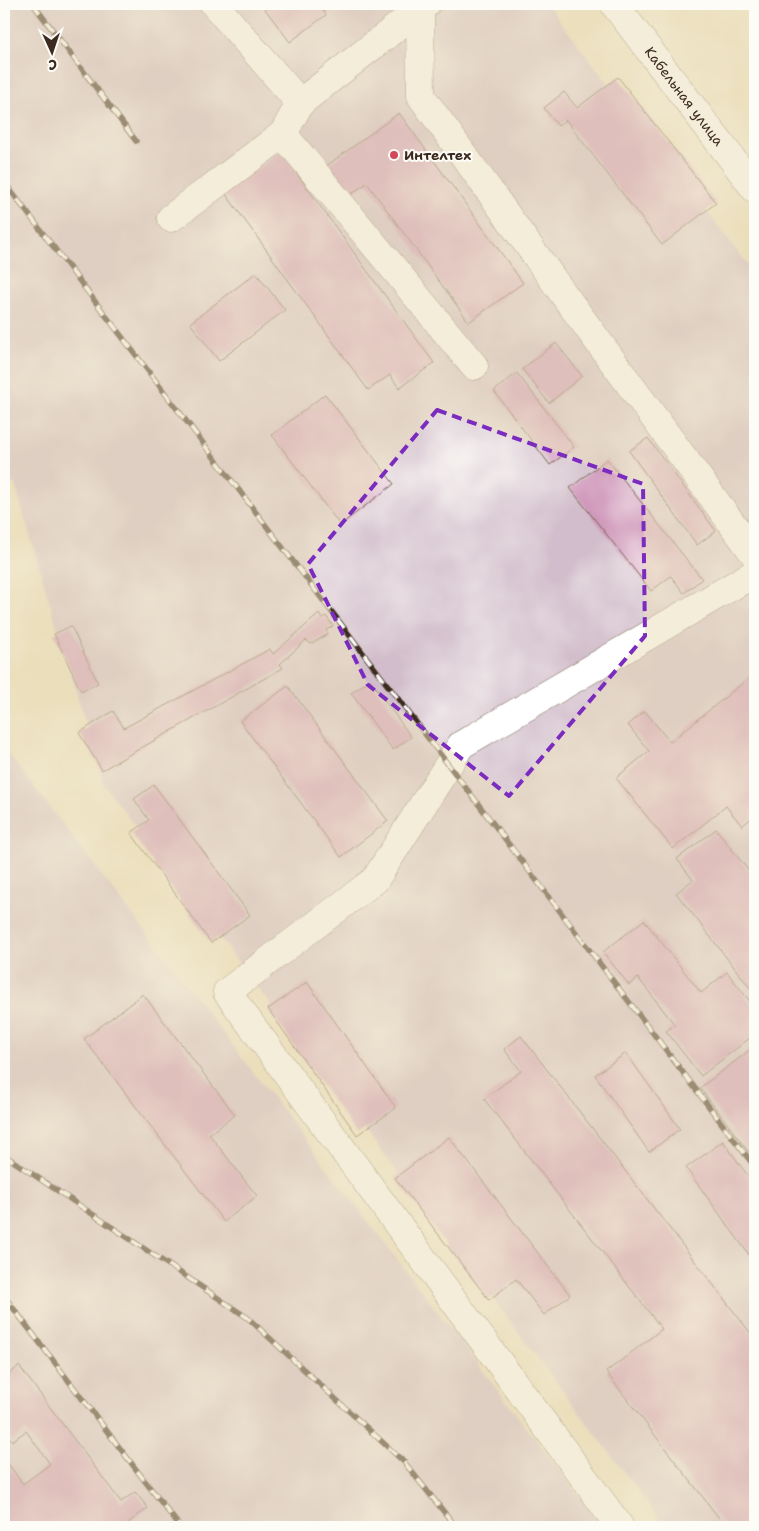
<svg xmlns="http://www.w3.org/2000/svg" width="759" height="1531" font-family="'Shantell Sans',sans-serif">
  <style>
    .industrial { fill: #d1bdcb }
    .building { fill: #d099bb }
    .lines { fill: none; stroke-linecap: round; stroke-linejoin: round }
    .minor-casing { stroke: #796955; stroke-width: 29 }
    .minor { stroke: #fff; stroke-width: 28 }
    .rail-casing { stroke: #3b2a1e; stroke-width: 5.5 }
    .rail { stroke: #fdfcf7; stroke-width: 4; stroke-dasharray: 11; stroke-linecap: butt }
    .marked { fill: none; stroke: #7b2cbf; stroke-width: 4; stroke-dasharray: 10 6; stroke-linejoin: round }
    .poi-dot { fill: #d1495b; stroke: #fdfcf7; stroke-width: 2 }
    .labels { text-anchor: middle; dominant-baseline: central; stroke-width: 4; stroke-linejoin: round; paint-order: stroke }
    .street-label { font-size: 14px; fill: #3b2a1e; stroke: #fdfcf7 }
    .poi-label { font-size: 14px; font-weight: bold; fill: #3b2a1e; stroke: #fdfcf7; text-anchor: start }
  </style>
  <rect width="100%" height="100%" fill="#fdfcf7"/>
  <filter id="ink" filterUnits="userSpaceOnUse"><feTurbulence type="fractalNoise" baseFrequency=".02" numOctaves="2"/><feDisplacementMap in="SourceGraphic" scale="10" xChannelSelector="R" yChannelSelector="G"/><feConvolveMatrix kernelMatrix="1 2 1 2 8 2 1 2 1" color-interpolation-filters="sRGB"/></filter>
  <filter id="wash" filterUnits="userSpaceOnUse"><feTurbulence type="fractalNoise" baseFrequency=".0096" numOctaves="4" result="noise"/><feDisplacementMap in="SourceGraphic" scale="20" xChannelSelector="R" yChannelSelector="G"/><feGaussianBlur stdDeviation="1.12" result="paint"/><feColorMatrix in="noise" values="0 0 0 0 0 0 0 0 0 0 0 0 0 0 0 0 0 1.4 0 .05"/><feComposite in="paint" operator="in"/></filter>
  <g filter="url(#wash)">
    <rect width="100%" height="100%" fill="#ebdfbb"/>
    <!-- industrial -->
    <g class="industrial">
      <path d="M4,4h543l208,270v1253h-89l-562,-742 -90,-303 -10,8z"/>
      <path d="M4,748l599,779h-599z"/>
    </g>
    <g id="blocks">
      <!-- building -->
      <g class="building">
        <path d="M261,4h57l8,11 -36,27z"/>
        <path d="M618,77l98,126 -54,42 -96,-125 -8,6 -14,-18 20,-16 13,16z"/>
        <path d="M399,113l124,170 -54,39 -102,-139 -20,14 -22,-30z"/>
        <path d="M281,152l153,211 -35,25 -9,-13 -22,15 -143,-197z"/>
        <path d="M256,273l29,37 -66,51 -29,-38z"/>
        <path d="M556,343l26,33 -33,27 -27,-34z"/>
        <path d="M517,373l57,74 -24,18 -56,-74z"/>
        <path d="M325,394l69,90 -54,41 -68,-90z"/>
        <path d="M648,438l68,93 -19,14 -68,-94z"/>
        <path d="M607,459l95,120 -18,14 -13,-17 -20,15 -81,-103z"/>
        <path d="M319,614l3,5 4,-3 7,10 -7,4 2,4 -17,10 -5,-4 -26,24 3,4 -181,102 -23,-37 34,-22 11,17 146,-79 3,5z"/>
        <path d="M71,626l27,57 -17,8 -27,-57z"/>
        <path d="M755,673v142l-13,11 -16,-20 -53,43 -57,-71 33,-27 -21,-26 17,-14 25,31z"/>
        <path d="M370,680l41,57 -18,13 -42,-57z"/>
        <path d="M288,686l100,135 -47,36 -101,-136z"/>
        <path d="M154,785l96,130 -39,28 -80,-110 18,-13 -15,-21z"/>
        <path d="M716,829l39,50v115l-79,-101 17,-13 -16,-21z"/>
        <path d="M644,920l57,73 26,-21 28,36v26l-54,42 -35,-45 9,-6 -37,-47 -9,7 -26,-33z"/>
        <path d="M307,982l89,126 -39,27 -89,-126z"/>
        <path d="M143,994l92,121 -26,19 48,62 -33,26 -140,-183z"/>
        <path d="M521,1036l234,303v188h-29l-120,-155 56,-43 -178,-230 37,-28 -17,-22z"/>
        <path d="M751,1049l4,5v106l-55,-72z"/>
        <path d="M626,1053l54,76 -31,23 -54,-77z"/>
        <path d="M449,1137l121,158 -26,20 -28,-36 -27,21 -94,-122z"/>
        <path d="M723,1141l32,45v77l-69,-95z"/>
        <path d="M19,1366l102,136 14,-10 13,16 -19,14 3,5h-128v-69l19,26 27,-20 -24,-33 -14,10 -8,-11v-52z"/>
      </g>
    </g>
  </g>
  <g filter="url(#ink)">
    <use href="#blocks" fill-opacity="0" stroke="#796955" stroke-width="1"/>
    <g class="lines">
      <!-- minor casing -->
      <g class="minor-casing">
        <g id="minor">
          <path d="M214,4l86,99"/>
          <path id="s1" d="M614,4l141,185"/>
          <path d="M420,8l1,88 146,203 188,256"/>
          <path d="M283,134l191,232"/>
          <path d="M171,218l112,-84 17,-31 126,-99"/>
          <path d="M620,1527l-393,-535 148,-112 86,-135 294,-172"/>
        </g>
      </g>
      <!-- minor -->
      <use href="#minor" class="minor"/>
      <!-- rail casing -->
      <g class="rail-casing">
        <g id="rail">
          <path d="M33,4l103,137"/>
          <path d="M4,182l751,985"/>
          <path d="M4,1155l244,163 156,144 52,65"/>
          <path d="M4,1296l176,231"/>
        </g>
      </g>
      <!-- rail -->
      <use href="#rail" class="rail"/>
    </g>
  </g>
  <!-- marked area -->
  <path d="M0 0H759V1531H0ZM437,410l206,74 2,152 -136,160 -141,-111 -60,-121z" fill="#ebdfbb" fill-opacity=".55" fill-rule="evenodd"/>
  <path class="marked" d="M437,410l206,74 2,152 -136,160 -141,-111 -60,-121z"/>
  <!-- markers -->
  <circle class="poi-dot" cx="394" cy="155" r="5"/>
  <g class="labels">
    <!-- street labels -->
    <g class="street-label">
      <text stroke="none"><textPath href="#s1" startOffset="116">Кабельная улица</textPath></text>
    </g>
    <!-- poi labels -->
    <g class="poi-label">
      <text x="404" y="155">Интелтех</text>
    </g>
  </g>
  <!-- margin -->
  <rect width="759" height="1531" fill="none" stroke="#fdfcf7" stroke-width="20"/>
  <!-- north arrow -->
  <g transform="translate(52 52) rotate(177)" stroke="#fdfcf7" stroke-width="4" paint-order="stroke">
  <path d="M0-4L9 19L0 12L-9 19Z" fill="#3b2a1e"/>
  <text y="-8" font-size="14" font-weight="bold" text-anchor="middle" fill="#3b2a1e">С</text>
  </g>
</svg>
